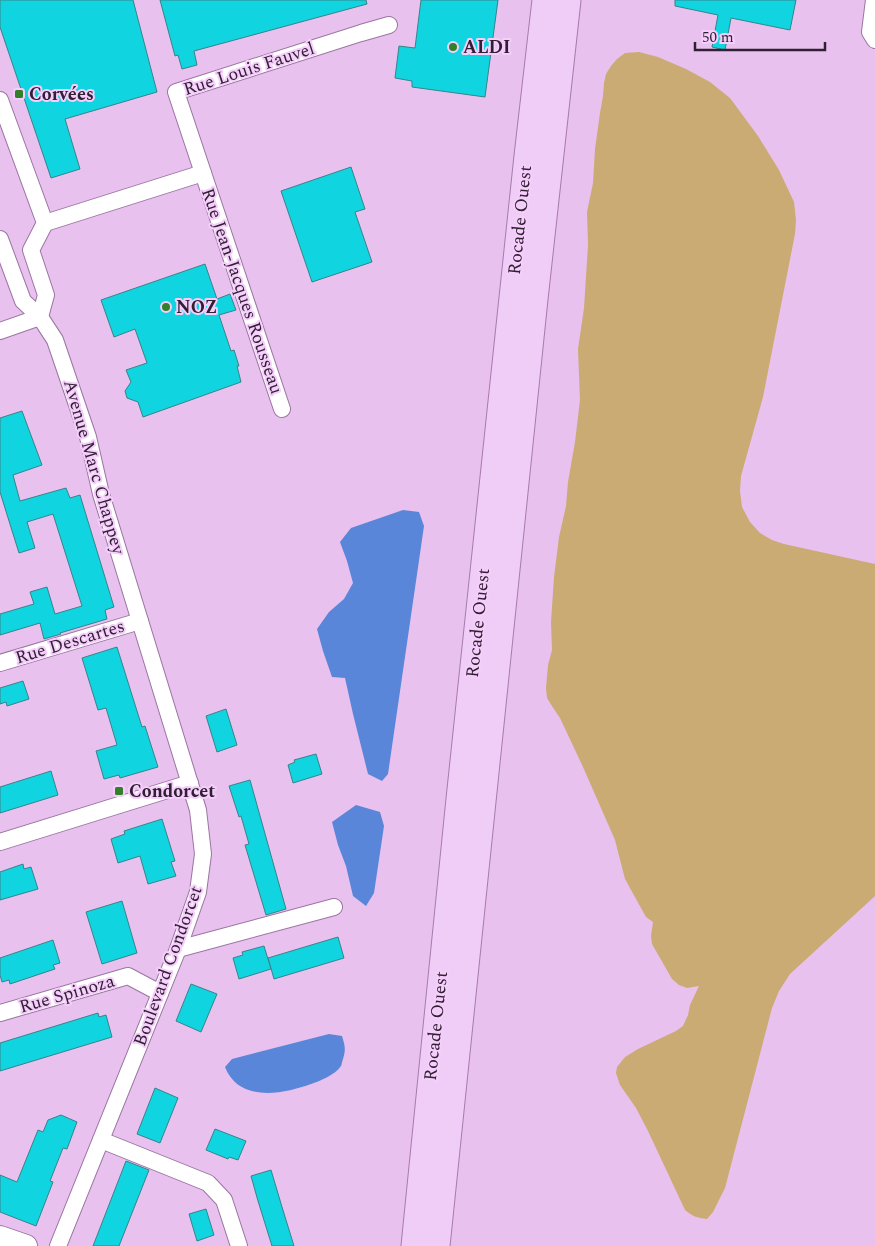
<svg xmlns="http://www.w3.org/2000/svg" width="875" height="1246" font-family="Spectral,serif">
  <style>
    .green { fill: #caab73 }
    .water { fill: #5986d8 }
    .building { fill: #10d5e0; stroke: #378389 }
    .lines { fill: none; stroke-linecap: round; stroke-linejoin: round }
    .street-casing { stroke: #9a76a0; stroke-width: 18 }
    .secondary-casing { stroke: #9a76a0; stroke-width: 24 }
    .primary-casing { stroke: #a67bae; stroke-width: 27 }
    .street { stroke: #fff; stroke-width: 16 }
    .secondary { stroke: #fff; stroke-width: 22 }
    .primary { stroke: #f0cdf6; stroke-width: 25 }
    .poi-dot { fill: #328029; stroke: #f6cefc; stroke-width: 2 }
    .labels { text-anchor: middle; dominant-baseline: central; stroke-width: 4; stroke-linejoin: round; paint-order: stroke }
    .poi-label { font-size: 18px; font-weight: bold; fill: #302132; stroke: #f6cefc; text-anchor: start }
    .street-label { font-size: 18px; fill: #302132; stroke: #f6cefc }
  </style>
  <rect width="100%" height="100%" fill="#e8c1ef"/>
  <!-- green -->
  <path class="green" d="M639,52l19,5 28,12 24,13 20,16 28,38 21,34 15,32 2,18 -1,14 -32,163 -22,79 -1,15 2,16 8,15 10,11 12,7 12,4 91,20v332l-85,78 -11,17 -7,17 -47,180 -12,24 -6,7c-10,-1 -15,-3 -22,-9l-37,-79 -12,-23 -16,-23 -4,-12 1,-6 8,-10 13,-8 38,-18 7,-5 5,-11 2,-10 9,-19 -12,2 -8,-3 -7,-6 -20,-35 -1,-8 2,-14 -7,-5 -21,-38 -10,-39 -32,-73 -23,-49 -8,-12 -5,-8 -1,-10 2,-23 4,-15 -1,-28 3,-45 5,-40 7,-31 2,-24 7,-40 5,-42 -2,-51 6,-41 4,-63 -1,-33 6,-29 2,-34 5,-36 3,-17 1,-13 2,-9 5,-8 6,-7 8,-6z"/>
  <!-- water -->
  <g class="water">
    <path d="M403,510l16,2 5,14 -36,248 -6,7 -14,-7 -15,-60 -8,-36 -13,-1 -9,-26 -6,-22 12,-17 15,-13 9,-16 -6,-22 -7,-19 11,-14z"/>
    <path d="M356,805l24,7 4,14 -10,67 -8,13 -13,-10 -7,-30 -8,-21 -6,-23z"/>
    <path d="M329,1034l13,2c3,10 4,13 1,23 -1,2 -1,5 -2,7 -6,9 -21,15 -30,18 -28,10 -72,19 -86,-17l7,-8z"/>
  </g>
  <!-- building -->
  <g class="building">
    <path d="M0,0h133l24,92 -92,27 15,50 -29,9 -51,-151z"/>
    <path d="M160,0h206l1,4 -173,47 3,14 -15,4 -4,-14 -3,1z"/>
    <path d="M421,0h77l-13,97 -73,-10v-6l-17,-3 4,-32 16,2z"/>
    <path d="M675,0h121l-6,30 -59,-12 -6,32 -13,-3 6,-32 -43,-9z"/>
    <path d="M351,167l14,42 -10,3 17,50 -60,20 -31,-91z"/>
    <path d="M205,264l12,35 13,-5 6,16 -17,5 12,36 3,-1 5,16h-2l4,16 -98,35 -5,-15 -11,-4 -2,-7 6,-9 -5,-12 21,-7 -12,-34 -21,8 -13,-37z"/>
    <path d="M22,411l20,54 -29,10 7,26 46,-13 4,10 10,-3 34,112 -9,3 2,9 -47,14 1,1 -17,5 -4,-16 -40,12v-21l34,-10 -4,-12 17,-5 8,27 27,-8 -29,-92 -26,8 8,26 -16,5 -10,-32 -9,-29v-74z"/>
    <path d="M117,647l25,80 3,-1 13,41 -38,11 -1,-3 -15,4 -8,-28 21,-6 -11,-37 -8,2 -16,-52z"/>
    <path d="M23,681l6,18 -22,7 -1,-4 -6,2v-16z"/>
    <path d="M226,709l11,36 -20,7 -11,-36z"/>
    <path d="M316,754l6,20 -29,9 -5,-18 7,-3 -1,-2z"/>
    <path d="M51,771l7,24 -58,18v-26z"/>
    <path d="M250,780l36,129 -20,6 -21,-70 4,-1 -8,-28 -2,1 -10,-31z"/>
    <path d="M162,819l13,42 -4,1 5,14 -28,8 -8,-28 -22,7 -7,-24 14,-5 -1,-3z"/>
    <path d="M23,864l1,5 7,-2 7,22 -38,11v-28z"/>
    <path d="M122,901l15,52 -35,11 -16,-52z"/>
    <path d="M338,937l6,21 -70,21 -6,-21z"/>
    <path d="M53,940l7,23 -7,2 2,4 -45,15 -1,-4 -7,2 -2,-7v-17z"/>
    <path d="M264,946l7,23 -32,10 -6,-21 10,-3 -1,-3z"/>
    <path d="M191,984l26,10 -16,38 -25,-11z"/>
    <path d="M98,1013l1,4 7,-2 6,22 -112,34v-28z"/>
    <path d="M155,1088l23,10 -18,45 -23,-9z"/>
    <path d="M61,1115l16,7 -10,27 -4,-1 -13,33 3,1 -17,44 -36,-14v-37l17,7 21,-52 5,2 5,-12z"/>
    <path d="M215,1129l31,12 -8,19 -9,-3 -1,2 -22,-9z"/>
    <path d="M126,1161l23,9 -30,76h-26z"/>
    <path d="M271,1170l11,37 12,39h-22l-14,-45 -7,-25z"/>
    <path d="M206,1209l8,26 -17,6 -8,-27z"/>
  </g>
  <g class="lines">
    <!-- street casing -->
    <g class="street-casing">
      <g id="street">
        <path d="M874,0l-4,32 5,8"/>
        <path d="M0,100l45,123 -14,27 15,45 -6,22"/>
        <path d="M203,173l79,236"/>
        <path d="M45,223l158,-50 -27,-81 185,-59 28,-8"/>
        <path d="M0,239l23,62 17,16 15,23 33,97 13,57 97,316 5,44 -5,38 -20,57 -120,297"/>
        <path d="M0,331l40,-14"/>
        <path d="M0,663l140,-42"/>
        <path d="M0,842l190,-59"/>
        <path d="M178,949l156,-42"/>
        <path d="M0,1013l128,-37 32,17"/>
        <path d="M101,1140l107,43 16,17 15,46"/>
      </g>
    </g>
    <!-- secondary casing -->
    <g class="secondary-casing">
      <path id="secondary" d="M0,1237l26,9"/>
    </g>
    <!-- primary casing -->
    <g class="primary-casing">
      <g id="primary">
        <path d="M414,1246l45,-447 68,-643 18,-156"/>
        <path d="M437,1246l98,-947 33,-299"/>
      </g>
    </g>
    <!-- street -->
    <use href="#street" class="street"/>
    <!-- secondary -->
    <use href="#secondary" class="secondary"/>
    <!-- primary -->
    <use href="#primary" class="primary"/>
  </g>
  <!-- markers -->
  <g class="poi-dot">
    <circle cx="453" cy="47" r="5"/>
    <rect x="14" y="89" width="10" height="10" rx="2.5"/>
    <circle cx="166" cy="307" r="5"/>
    <rect x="114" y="786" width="10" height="10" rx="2.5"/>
  </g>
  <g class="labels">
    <!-- poi labels -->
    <g class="poi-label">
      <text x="463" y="47">ALDI</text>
      <text x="29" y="94">Corvées</text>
      <text x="176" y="307">NOZ</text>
      <text x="129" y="791">Condorcet</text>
    </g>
    <!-- street labels -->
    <g class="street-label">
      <text transform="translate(249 69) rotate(-18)">Rue Louis Fauvel</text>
      <text transform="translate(520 220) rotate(-84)">Rocade Ouest</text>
      <text transform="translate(242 291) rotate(71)">Rue Jean-Jacques Rousseau</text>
      <text transform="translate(94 467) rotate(74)">Avenue Marc Chappey</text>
      <text transform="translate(478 623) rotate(-84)">Rocade Ouest</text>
      <text transform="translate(70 642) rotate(-17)">Rue Descartes</text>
      <text transform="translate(168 966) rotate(-70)">Boulevard Condorcet</text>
      <text transform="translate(67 994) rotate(-16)">Rue Spinoza</text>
      <text transform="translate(436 1026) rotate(-84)">Rocade Ouest</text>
    </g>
  </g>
  <!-- scale -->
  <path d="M695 42v8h130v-8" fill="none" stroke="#302132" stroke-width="2.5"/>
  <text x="702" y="42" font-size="15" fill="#302132" stroke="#f6cefc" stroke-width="4" paint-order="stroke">50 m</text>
</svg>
